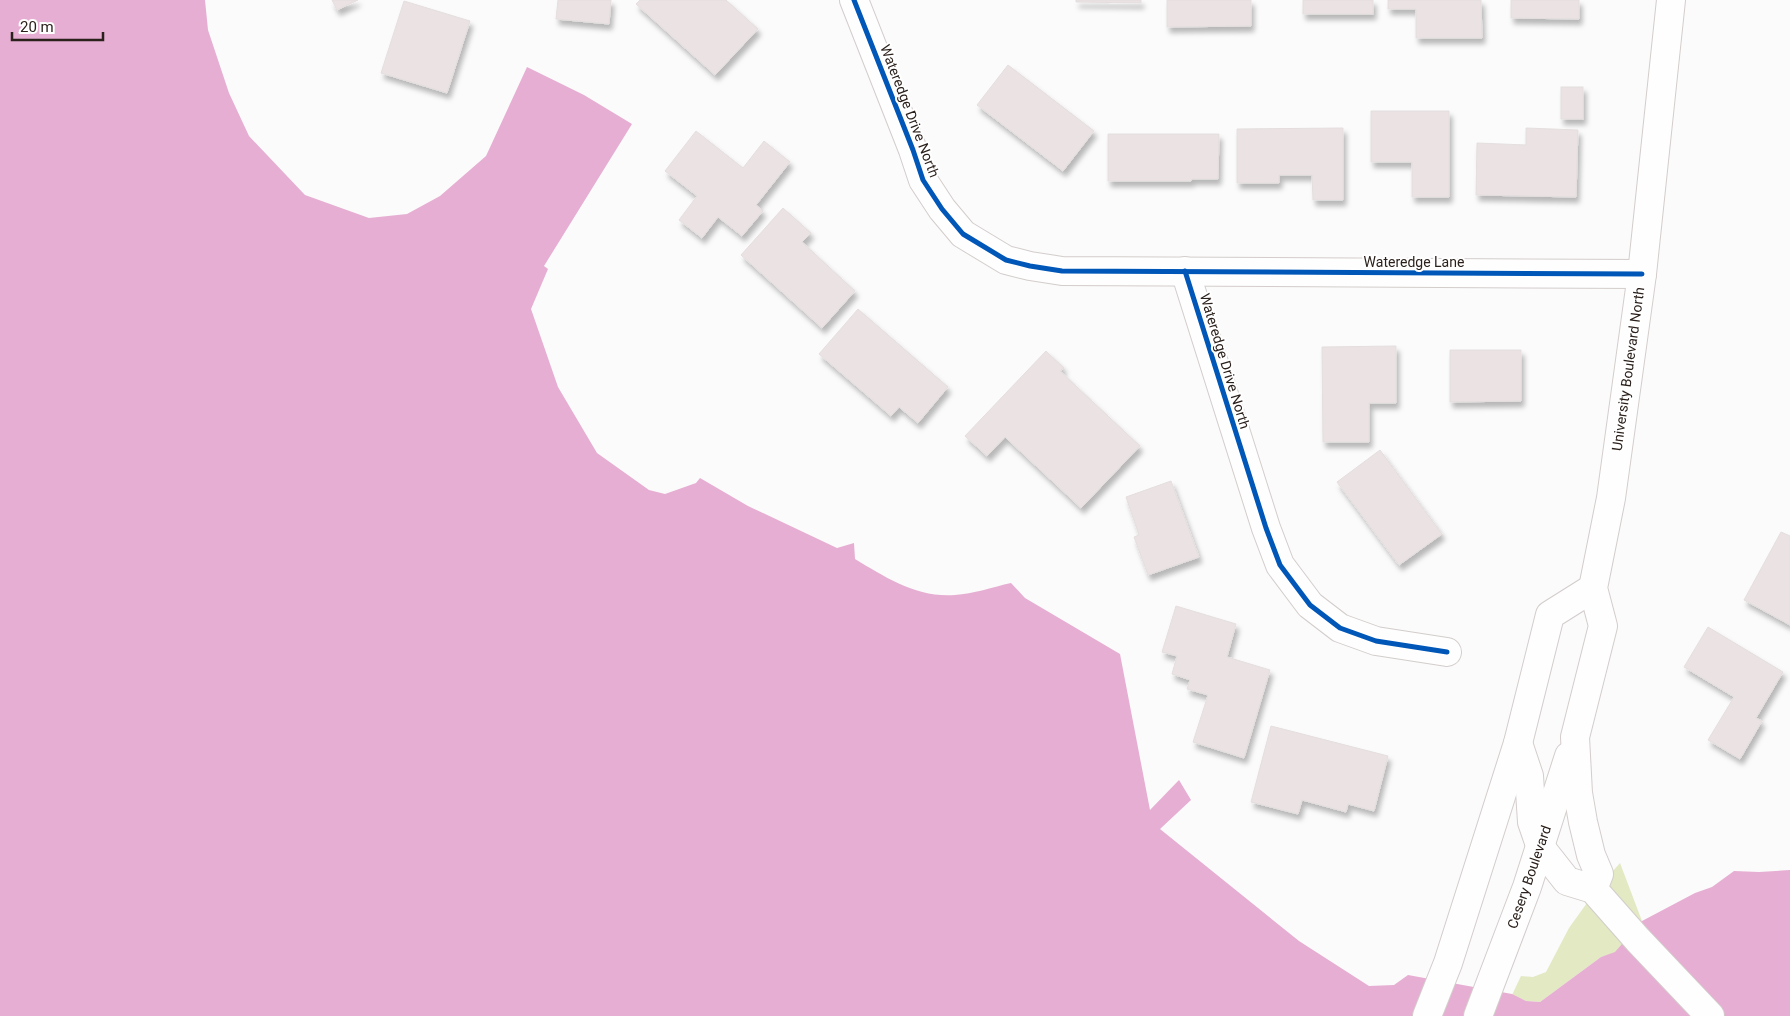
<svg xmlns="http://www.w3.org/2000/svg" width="1790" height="1016" font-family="Roboto,sans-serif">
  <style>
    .green { fill: #e2e9c3 }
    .water { fill: #e6aed2 }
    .building { fill: #ebe2e3; stroke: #e4dede; filter: url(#shadow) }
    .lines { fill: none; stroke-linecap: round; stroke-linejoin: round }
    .minor-casing { stroke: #d3cdcb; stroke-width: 30 }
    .major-casing { stroke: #d3cdcb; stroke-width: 30 }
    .minor { stroke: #fefefe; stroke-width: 28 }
    .major { stroke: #fefefe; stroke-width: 28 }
    .cycleway-casing { stroke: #fff; stroke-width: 8 }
    .cycleway { stroke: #0057b8; stroke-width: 5 }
    .labels { text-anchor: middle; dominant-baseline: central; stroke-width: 4; stroke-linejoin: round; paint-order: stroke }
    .street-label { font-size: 14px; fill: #2b211c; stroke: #fff }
  </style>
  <defs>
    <filter id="shadow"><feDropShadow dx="3" dy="5.5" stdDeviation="2.5" flood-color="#0004"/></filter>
  </defs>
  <rect width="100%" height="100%" fill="#fbfbfb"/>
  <!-- green -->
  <path class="green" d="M1620,863l22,58 -27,32 -14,4 -61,45 -14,-1 -14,-6 9,-19 12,1 13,-5 23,-44 28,-39z"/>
  <!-- water -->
  <path class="water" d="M0,0h205l3,30 21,63 20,43 56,59 64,23 38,-4 33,-18 46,-40 41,-89 57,28 48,29 -88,142 4,3 -17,40 27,78 39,66 52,37 16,4 31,-11 4,-5 48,28 89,42 17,-5 1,16c30,18 62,39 100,36 18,-1 38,-8 56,-12l14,15 95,56 30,156 29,-30 12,20 -31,29 139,112 70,45 25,-1 14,-10 104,19 14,7 14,1 61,-45 14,-5 27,-31 53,-28 17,-6 22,-16 25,1 31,-2v146h-1790z"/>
  <!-- building -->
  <g class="building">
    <path d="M332,0h26l-21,10z"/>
    <path d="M558,0h53l-2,24 -53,-5z"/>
    <path d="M640,0h86l32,29 -43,46 -79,-71z"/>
    <path d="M1076,0h65v3l-65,-1z"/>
    <path d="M1167,0h84v26l-84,1z"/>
    <rect x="1303" y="0" width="70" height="14"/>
    <path d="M1388,0h93l1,38h-66v-29h-28z"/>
    <path d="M1511,0h68v19l-68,-1z"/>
    <path d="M404,1l66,20 -23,72 -66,-20z"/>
    <path d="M1008,65l86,66 -31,40 -86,-66z"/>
    <rect x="1561" y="87" width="22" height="32"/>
    <path d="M1371,111h78v86h-37v-35h-41z"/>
    <path d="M1343,128v72h-30l-1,-25h-33v8h-42v-54z"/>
    <path d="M1526,128l52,2 -2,67 -100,-2 1,-52 49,2z"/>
    <path d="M696,131l47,37 21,-27 26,21 -34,43 7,6 -21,25 -24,-19 -16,21 -23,-18 18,-24 -32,-25z"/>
    <path d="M1108,134h111l-1,45h-26l-1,2h-83z"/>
    <path d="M783,208l28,25 -9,9 53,49 -33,37 -81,-73z"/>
    <path d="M858,309l90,78 -30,36 -19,-16 -8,9 -72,-62z"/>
    <path d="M1396,346v57h-27v39h-46l-1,-95z"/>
    <path d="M1450,350h71v51l-71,1z"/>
    <path d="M1046,351l18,17 -4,3 80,75 -59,62 -76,-71 -18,19 -22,-20z"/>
    <path d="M1380,450l62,84 -43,31 -62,-83z"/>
    <path d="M1171,481l28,76 -51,18 -14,-38 5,-2 -13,-38z"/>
    <path d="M1781,532l9,4v89l-46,-25z"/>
    <path d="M1176,606l60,18 -9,33 43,13 -26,88 -51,-16 15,-47 -21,-6 3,-9 -18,-6 5,-18 -15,-4z"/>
    <path d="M1708,627l75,45 -27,46 6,3 -22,38 -32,-19 26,-43 -50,-30z"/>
    <path d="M1271,726l117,30 -14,55 -26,-7 -2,8 -44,-12 -4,14 -47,-12z"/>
  </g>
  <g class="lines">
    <!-- minor casing -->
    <g class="minor-casing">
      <g id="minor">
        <path d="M854,0l59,150 10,30 19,29 21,25 43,26 24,6 32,5 580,3"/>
        <path d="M1185,271l81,257 14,37 30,40 30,23 36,13 71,11"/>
      </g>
    </g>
    <!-- major casing -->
    <g class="major-casing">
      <g id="major">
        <path d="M1518,743l11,33 3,46 9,26 26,33 26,8 45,51 72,76"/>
        <path d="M1593,889l6,-15 -8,-19 -8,-33 -5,-29 -3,-56 28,-111 -10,-38 18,-90 31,-224 29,-274"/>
        <path d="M1427,1016l21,-53 70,-220 32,-128 43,-27"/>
        <path d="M1478,1016l49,-129 42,-131"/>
      </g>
    </g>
    <!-- minor -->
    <use href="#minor" class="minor"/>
    <!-- major -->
    <use href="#major" class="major"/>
    <!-- cycleway casing -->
    <g class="cycleway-casing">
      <g id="cycleway">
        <path d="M854,0l59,150 10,30 19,29 21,25 43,26 24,6 32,5 580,3"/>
        <path d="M1185,271l81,257 14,37 30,40 30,23 36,13 71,11"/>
      </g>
    </g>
    <!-- cycleway -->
    <use href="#cycleway" class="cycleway"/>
  </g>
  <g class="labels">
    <!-- street labels -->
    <g class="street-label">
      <text transform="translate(910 111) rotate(69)">Wateredge Drive North</text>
      <text x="1414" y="262">Wateredge Lane</text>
      <text transform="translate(1225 361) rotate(73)">Wateredge Drive North</text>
      <text transform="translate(1628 369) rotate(-82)">University Boulevard North</text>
      <text transform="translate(1529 877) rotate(-71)">Cesery Boulevard</text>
    </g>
  </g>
  <!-- scale -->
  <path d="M12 32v8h91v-8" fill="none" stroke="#2b211c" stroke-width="2.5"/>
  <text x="20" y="32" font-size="15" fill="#2b211c" stroke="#ffffff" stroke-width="4" paint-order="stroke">20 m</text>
</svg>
